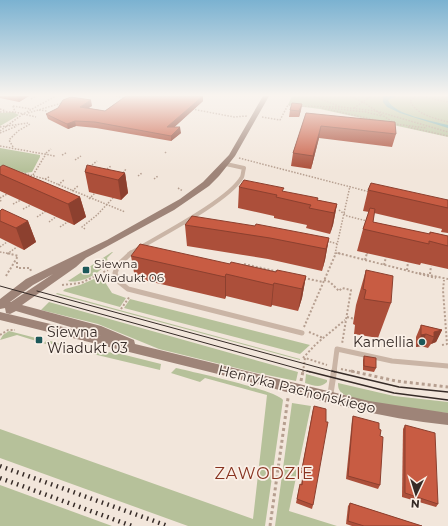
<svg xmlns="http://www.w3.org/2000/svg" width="448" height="526" font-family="Montserrat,sans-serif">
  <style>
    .green { fill: #b6c19a }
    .water { fill: #79b0af }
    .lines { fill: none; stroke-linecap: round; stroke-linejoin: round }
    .path-far2 { stroke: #b69f90; stroke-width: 1.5; stroke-dasharray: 1.5 1.5; stroke-linecap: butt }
    .path-far1 { stroke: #b69f90; stroke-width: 2; stroke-dasharray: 2 2; stroke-linecap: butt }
    .path { stroke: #b69f90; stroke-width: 3; stroke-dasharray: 3 3; stroke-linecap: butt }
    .lane-far3 { stroke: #cab5a6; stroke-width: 3 }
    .lane-far2 { stroke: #cab5a6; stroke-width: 4 }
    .lane-far1 { stroke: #cab5a6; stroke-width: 5 }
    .lane { stroke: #cab5a6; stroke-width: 6 }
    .secondary { fill: #9e8478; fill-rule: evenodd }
    .tram-far1 { stroke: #362b27; stroke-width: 1 }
    .tram { stroke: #362b27; stroke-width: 1.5 }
    .rail { stroke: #362b27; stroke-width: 4.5; stroke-dasharray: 1.5 4.5; stroke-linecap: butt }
    .wall { fill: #ac4f3a }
    .shaded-wall { fill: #8c402f }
    .building { fill: #c85c43; stroke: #8c402f }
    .poi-dot { fill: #1c5859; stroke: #faf0e7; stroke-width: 1.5 }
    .labels { text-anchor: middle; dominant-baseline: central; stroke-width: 3.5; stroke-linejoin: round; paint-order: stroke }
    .poi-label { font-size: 12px; fill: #362b27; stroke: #faf0e7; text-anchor: start }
    .near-poi-label { font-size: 14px; fill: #362b27; stroke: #faf0e7; text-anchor: start }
    .near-street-label { font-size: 14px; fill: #362b27; stroke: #faf0e7 }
    .near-neighbourhood-label { font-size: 16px; letter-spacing: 1px; fill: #87321f; stroke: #faf0e7 }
  </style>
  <rect width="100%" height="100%" fill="#f2e6db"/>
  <!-- green -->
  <g class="green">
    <path d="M292,96h156v41l-128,-28 -32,-4z"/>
    <path d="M13,112l6,3 -19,11v-13z"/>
    <path d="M0,148l40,7v2l-8,15 -7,1 -25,-7z"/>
    <path d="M112,252h1l-6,6 1,4c-8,11 -26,22 -40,19z"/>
    <path d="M101,276l11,17 14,5 -6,9 -57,-16 2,-2 15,-4z"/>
    <path d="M57,293l243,66v1l-244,-66z"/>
    <path d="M130,299l180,46 -10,9 -176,-46z"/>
    <path d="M49,302l249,70 -2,9 -43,-9 -94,-23 -61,-25 -57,-14z"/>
    <path d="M9,331l27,7 -2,3 10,2 3,-3 34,10 36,3 44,11 -1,6 -109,-26h-5l-29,-9 -17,5 3,-5z"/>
    <path d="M176,368c17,4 100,22 107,32l-18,126h-77l-188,-68v-29l253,90 14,-124 -62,-17 -5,4 -29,-9z"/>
    <path d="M306,374l21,6v2c-7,7 -14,3 -22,1z"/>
    <path d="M338,383l56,13 54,6v11c-21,-1 -89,-9 -105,-19 -4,-3 -5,-6 -5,-11z"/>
    <path d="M292,403l19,3 -22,105 48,15h-62z"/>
    <path d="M0,485l112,41h-112z"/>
  </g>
  <!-- water -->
  <path class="water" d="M383,96h13l-8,4c6,15 45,21 60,25v3l-48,-15 -13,-6 -4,-5z"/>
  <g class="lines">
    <!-- path-far2 -->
    <g class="path-far2">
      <path d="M116,96l9,2"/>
      <path d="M313,96l28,11"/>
      <path d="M350,96l13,6 31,21"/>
      <path d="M416,96l-6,5c7,14 24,17 38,21"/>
      <path d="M420,96l28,6"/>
      <path d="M31,99l5,-3"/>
      <path d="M13,106l18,3"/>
      <path d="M13,106l2,6 21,5"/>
      <path d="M299,106l42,1 35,4 72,21"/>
      <path d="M322,108l58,13"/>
      <path d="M329,108l37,4 16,4"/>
      <path d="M354,108l17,-12"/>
      <path d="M0,109l6,2"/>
      <path d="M192,109l42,8 13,-1"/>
      <path d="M39,110l8,1"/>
      <path d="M0,112h15"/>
      <path d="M28,113l34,-10"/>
      <path d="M262,117l18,3 8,-15h5"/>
      <path d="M394,124l33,4"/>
      <path d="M0,127l28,-4"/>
      <path d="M408,127l40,9"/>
      <path d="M0,131l23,-17 33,-18"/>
      <path d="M0,133l17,-7"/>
      <path d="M0,146l55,10"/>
      <path d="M13,147l-4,-7 9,-9 12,-7"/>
      <path d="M46,153l5,-4"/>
      <path d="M165,153l2,-2"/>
      <path d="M62,155l4,-2"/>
      <path d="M239,158l131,34"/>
      <path d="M75,160l6,-4"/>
      <path d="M92,165l5,-4"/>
      <path d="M107,169l4,-3"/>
      <path d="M19,172l26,7 80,33"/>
      <path d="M123,173l3,-4"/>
      <path d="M33,175l13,-21"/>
      <path d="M138,176l4,-3"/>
      <path d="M45,179l4,-2"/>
      <path d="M154,179l4,-3"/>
      <path d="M58,185l6,-5"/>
      <path d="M178,188l5,3"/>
      <path d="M72,191l6,-5"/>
      <path d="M0,198l7,-4"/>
      <path d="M89,199l6,-6"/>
      <path d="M0,201l2,-1"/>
      <path d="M13,204l8,-4"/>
      <path d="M23,209l8,-4"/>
      <path d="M339,210l8,6 20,5"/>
      <path d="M37,217l9,-6"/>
      <path d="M49,222l8,-6"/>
      <path d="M60,227l9,-6"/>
      <path d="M85,229l-3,-2 15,-12 16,-17"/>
      <path d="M327,241l11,3"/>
      <path d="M0,247l7,-5"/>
      <path d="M0,252l11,2"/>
      <path d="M336,253l6,1"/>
      <path d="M7,254l10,-7"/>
      <path d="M335,254l15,-68"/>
      <path d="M367,254l1,-2"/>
    </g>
    <!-- path-far1 -->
    <g class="path-far1">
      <path d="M338,253l98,25"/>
      <path d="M365,260l2,-7"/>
      <path d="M17,262v6h13l1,3"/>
      <path d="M244,264l35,8"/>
      <path d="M384,265l2,-8"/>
      <path d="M407,270l1,-8"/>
      <path d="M419,273l29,6"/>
      <path d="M430,274l1,-8"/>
      <path d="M6,276l12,-20 -11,-3"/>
      <path d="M304,278l19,4"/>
      <path d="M324,280l6,2 9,9 3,-3 9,2 -9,54"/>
      <path d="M62,285l19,-2 27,-13"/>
      <path d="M121,309l9,-13"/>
      <path d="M347,317l8,2"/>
      <path d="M304,327l32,-74"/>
      <path d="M309,332l14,6"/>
      <path d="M0,335l8,-5h7"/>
      <path d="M442,345l5,-1 -4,-54 1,-10"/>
      <path d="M303,358l13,-14 29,-24"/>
      <path d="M341,369l14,3"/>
      <path d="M303,372l2,-14 22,7"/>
    </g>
    <!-- path -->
    <g class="path">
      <path d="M351,371l45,10 52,6"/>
      <path d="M301,381l2,-10"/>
      <path d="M270,526l18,-128"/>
    </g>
    <!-- lane-far3 -->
    <path class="lane-far3" d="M226,164l4,1"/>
    <!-- lane-far2 -->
    <path class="lane-far2" d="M129,254c26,-16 100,-53 113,-77 1,-2 1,-6 2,-9l-18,-4"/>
    <!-- lane-far1 -->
    <g class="lane-far1">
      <path d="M131,253l-13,12 -3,8 3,8 10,8 174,44"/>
      <path d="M334,372l3,-23 55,12 56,5"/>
    </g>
    <!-- lane -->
    <path class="lane" d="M330,397l4,-26"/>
    <!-- secondary -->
    <path class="secondary" d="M263,96h6l-34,60 -16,20 -10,10 -35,24 -88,48 -10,9 -54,38 79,21 33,14 1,4 234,57 79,12v12c-72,-7 -140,-27 -210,-46 -79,-20 -159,-39 -238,-59v-8l101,24 -85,-25 -6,3 -4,-1 -1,-5 -5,1v-10l26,-20 81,-39 73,-41 23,-17 26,-27zM53,274l-42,28h-1l23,-17z"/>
    <!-- tram-far1 -->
    <g class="tram-far1">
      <path d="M0,286l310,86"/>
      <path d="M37,291l298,81"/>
    </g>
    <!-- tram -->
    <g class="tram">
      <path d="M307,371l87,22 54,7"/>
      <path d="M332,371l67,16 49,5"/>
    </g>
    <!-- rail -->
    <g class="rail">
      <path d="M0,466l168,60"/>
      <path d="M0,478l132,48"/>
    </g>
  </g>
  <!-- wall -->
  <g class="wall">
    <path d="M0,96h29l-10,6 -19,-4z"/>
    <path d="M125,96h78v5l-29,26 7,6 -10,8 -75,-13 -20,-2 -8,3 -20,-10 -2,-5 46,-8 -4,2 17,3 21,-15z"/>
    <path d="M302,104l-1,6 -2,7h-10l1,-7z"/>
    <path d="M306,113l90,21 -4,13 -73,-9 -8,31 -20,-3 2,-13z"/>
    <path d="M0,167l80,30 6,20 -12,8 -74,-34z"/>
    <path d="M85,172l40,1 3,20 -7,7 -32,-8z"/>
    <path d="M239,187l78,13 20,4 -4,21 -3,9 -24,-6 1,-3 -33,-7v-2l-36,-8z"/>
    <path d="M368,190l80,10v33l-7,-1 1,-3 -68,-16 -1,9 56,12 1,-2 18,4v33l-27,-6 -1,2 -63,-14 6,-22 6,-17 -6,-1z"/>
    <path d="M0,211l28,10 8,21 -12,8 -24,-12z"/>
    <path d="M185,225l144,13 -4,22 -3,11 -54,-12 -81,-13z"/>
    <path d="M131,256l99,8 46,8 30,4 -4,22 -4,13 -26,-6 -1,2 -45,-11 -1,3 -90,-21z"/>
    <path d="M366,270l25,33 -13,35 -24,-4 1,-9 -2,-1 3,-19z"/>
    <path d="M421,325l21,5 -6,12 -5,2 -3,4 -7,-2 -5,1v-10z"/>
    <path d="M364,356l12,12 -2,4 -11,-2v-10z"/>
    <path d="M313,409v96l-1,4 -16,-6 3,-15 2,-3 2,-12h-2z"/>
    <path d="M353,416l26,13 1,7v49l-2,4 -32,-10 6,-59z"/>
    <path d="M405,425l33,79 -2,3 -34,-10 1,-68z"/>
    <path d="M350,503l72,23h-70l-6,-2 2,-18z"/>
  </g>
  <!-- shaded-wall -->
  <g class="shaded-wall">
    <path d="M17,96h12l-10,6z"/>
    <path d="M203,96v5l-35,32 -1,-6z"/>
    <path d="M91,100l1,6 -10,6 -2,-5z"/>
    <path d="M302,104l-1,6 -2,7v-6z"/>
    <path d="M75,121l1,5 -8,3 -1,-5z"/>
    <path d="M321,126l-2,12 -8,31 2,-13z"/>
    <path d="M180,127l1,6 -10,8v-5z"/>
    <path d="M125,173l3,20 -7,7 -3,-20z"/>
    <path d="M80,197l6,20 -12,8 -6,-21z"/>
    <path d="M337,204l-4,21 -3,9 4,-21z"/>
    <path d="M28,221l8,21 -12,8 -8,-22z"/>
    <path d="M329,238l-4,22 -3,11 4,-22z"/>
    <path d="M226,274v22l-1,3v-22z"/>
    <path d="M306,276l-4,22 -4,13 4,-22z"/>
    <path d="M274,283l-2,22 -1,2 2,-22z"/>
    <path d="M442,330l-6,12 -5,2 3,-7v-5z"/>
    <path d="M426,334l-5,12 -5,1 5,-12z"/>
  </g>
  <!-- building -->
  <g class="building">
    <path d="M126,96h77l-36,31h13l-9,9 -76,-14 -20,-1 -8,3 -21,-10 12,-6 5,-8 8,-3 20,3 -11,7 25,4z"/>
    <path d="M292,103l10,1 -3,7 -9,-1z"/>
    <path d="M306,113l89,9 1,12 -75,-8 -8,30 -20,-3z"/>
    <path d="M3,165l77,32 -12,7 -68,-30v-7z"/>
    <path d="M87,165l38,8 -7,7 -33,-8z"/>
    <path d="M244,180l40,8 -2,3 36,7 -1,2 20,4 -3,9 -25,-5 2,-3 -35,-8 1,-2 -38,-8z"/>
    <path d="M371,183l77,17v8l-80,-18z"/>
    <path d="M370,208l5,1 -2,13 57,12v-2l18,4v10l-19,-5v3l-66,-15z"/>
    <path d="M2,209l26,12 -12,7 -16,-7v-10z"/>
    <path d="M192,216l63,10 1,-2 73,14 -3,11 -56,-11 -85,-13z"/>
    <path d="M140,244l90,20 1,-2 45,10 1,-2 29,6 -4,13 -28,-6 -1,2 -47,-11 -1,3 -94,-21z"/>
    <path d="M366,270l27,6 -2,27 -27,-4 2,-9 -3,-1z"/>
    <path d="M421,325l21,5 -8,2v5l-8,-3 -5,1z"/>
    <path d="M364,356l12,2v10l-12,-2z"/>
    <path d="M314,406l12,3v13h2l-15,83 -16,-6 3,-15 2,1 2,-15 -2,-1z"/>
    <path d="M353,416l26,7v6l2,1 -1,6 3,1 -3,48 -32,-9z"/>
    <path d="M405,425l30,8 3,71 -33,-11z"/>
    <path d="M350,503l72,23h-58l-16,-5z"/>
  </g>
  <!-- sky -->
  <linearGradient id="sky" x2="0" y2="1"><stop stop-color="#7bb2d1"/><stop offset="0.56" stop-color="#f9f4ef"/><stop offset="1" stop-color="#f9f4ef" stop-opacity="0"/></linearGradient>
  <rect width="448" height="170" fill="url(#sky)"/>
  <!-- markers -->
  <g class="poi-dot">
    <rect x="82" y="266" width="8" height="8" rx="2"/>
    <rect x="35" y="336" width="8" height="8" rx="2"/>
    <circle cx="422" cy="342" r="4"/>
  </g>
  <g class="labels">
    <!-- poi labels -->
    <g class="poi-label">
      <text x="94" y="263">Siewna<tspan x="94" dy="14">Wiadukt 06</tspan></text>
    </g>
    <!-- near-poi labels -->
    <g class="near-poi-label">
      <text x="47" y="332">Siewna<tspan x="47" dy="16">Wiadukt 03</tspan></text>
      <text x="414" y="342" text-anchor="end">Kamellia</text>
    </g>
    <!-- near-street labels -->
    <g class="near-street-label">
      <text transform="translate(297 389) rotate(14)">Henryka Pachońskiego</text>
    </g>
    <!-- near-neighbourhood labels -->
    <g class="near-neighbourhood-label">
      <text x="264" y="473">ZAWODZIE</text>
    </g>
  </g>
  <!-- north arrow -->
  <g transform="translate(416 494) rotate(184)" stroke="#faf0e7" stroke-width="3" paint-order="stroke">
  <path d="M0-3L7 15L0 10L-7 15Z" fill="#362b27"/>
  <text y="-6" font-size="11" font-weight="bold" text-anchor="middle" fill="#362b27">N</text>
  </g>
</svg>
